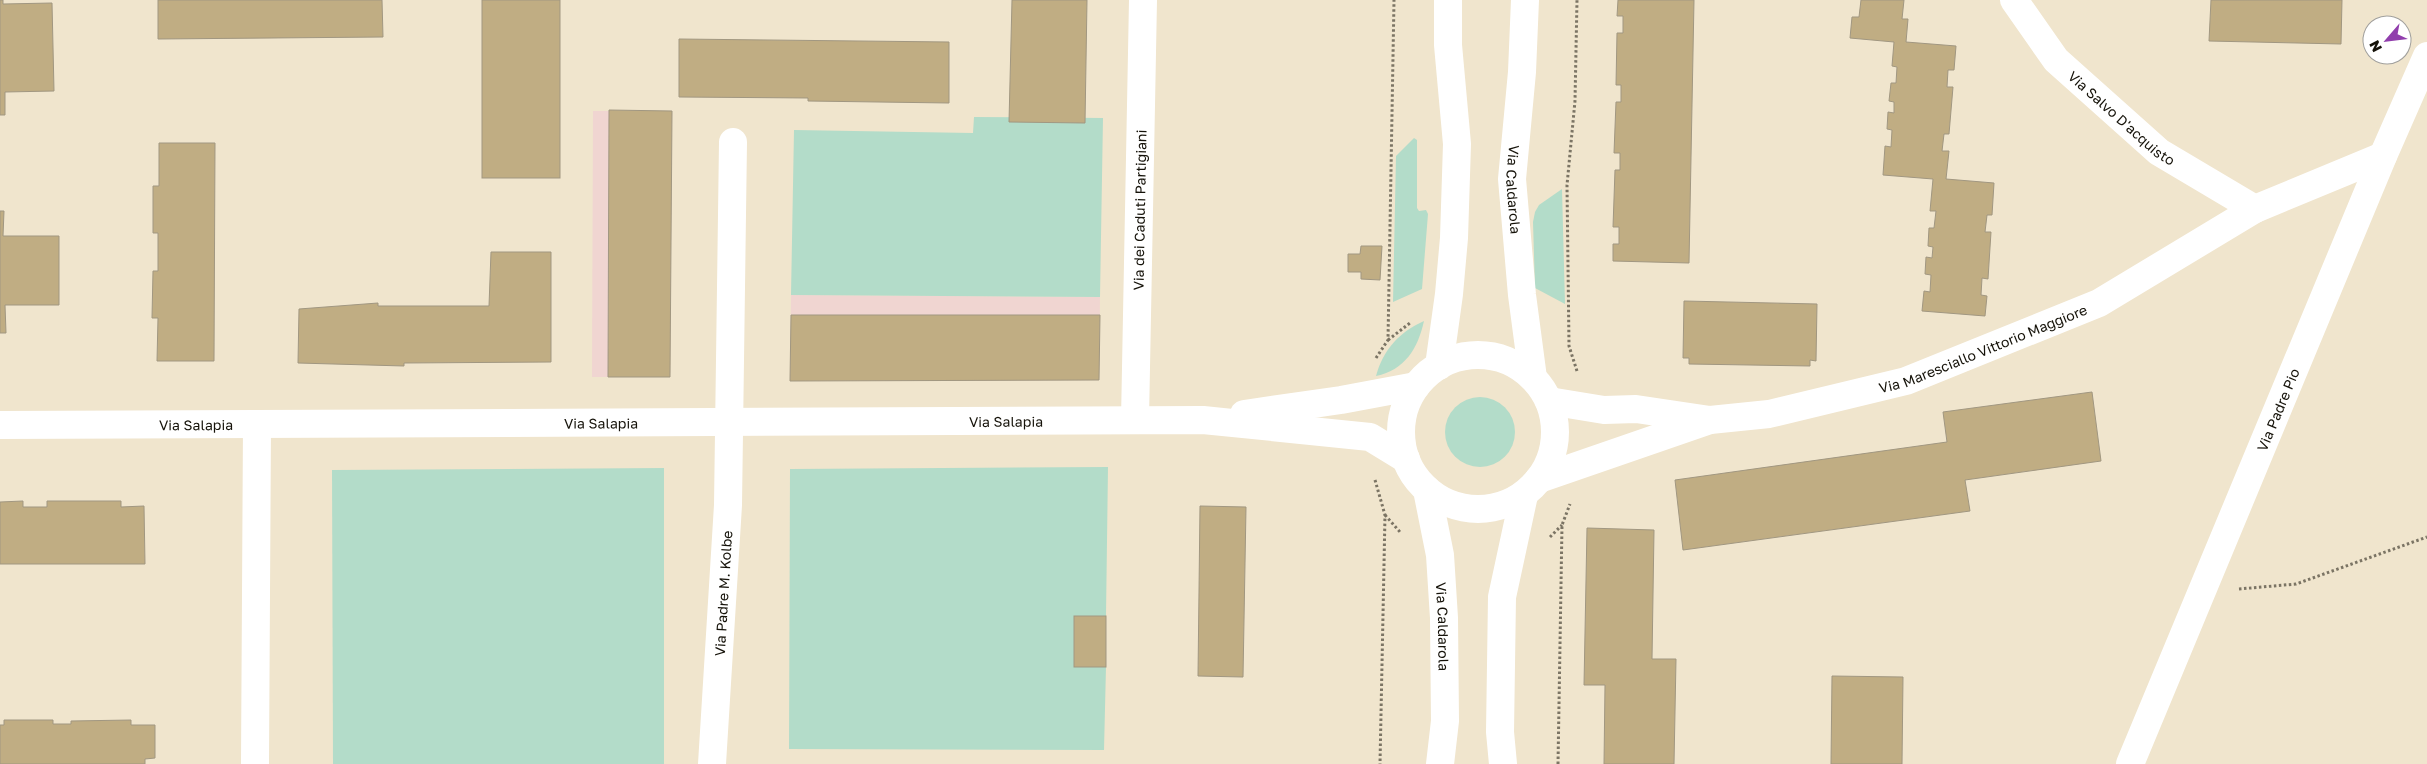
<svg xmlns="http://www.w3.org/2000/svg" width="2427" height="764" font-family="'Golos Text',sans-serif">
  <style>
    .commercial { fill: #f0d5d1 }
    .green { fill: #b3dcc9 }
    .building { fill: #c0ad83; stroke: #a19781 }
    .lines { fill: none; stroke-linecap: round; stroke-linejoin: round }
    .path { stroke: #7b7464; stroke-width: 3; stroke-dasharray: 2.5 2.5; stroke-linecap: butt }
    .minor { stroke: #fff; stroke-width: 28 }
    .tertiary { stroke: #fff; stroke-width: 28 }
    .labels { text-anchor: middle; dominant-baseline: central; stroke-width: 4.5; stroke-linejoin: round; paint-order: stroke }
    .street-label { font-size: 14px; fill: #151209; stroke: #fff }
  </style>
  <rect width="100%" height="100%" fill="#f0e5cd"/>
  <!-- commercial -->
  <g class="commercial">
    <path d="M593,111h79l-2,266h-78z"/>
    <path d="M791,295l309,2 -1,83 -309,1z"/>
  </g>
  <!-- green -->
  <g class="green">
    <path d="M974,117l129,1 -3,179 -309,-2 3,-165 179,3z"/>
    <path d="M1414,138l3,2v68l2,3 7,-1 2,4 -6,75 -29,13 3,-146z"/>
    <path d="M1562,189l3,115 -30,-16 -2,-66 2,-10 4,-7z"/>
    <path d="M1424,321c-6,27 -19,49 -48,55 7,-26 23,-44 48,-55z"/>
    <circle cx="1480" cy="432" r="35"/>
    <path d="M1108,467l-2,149h-32v51h32l-2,83 -315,-1 1,-280z"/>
    <path d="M664,468v296h-331l-1,-294z"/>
  </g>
  <!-- building -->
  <g class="building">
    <path d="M0,0h3v4l49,-1 2,88 -49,1v23h-5z"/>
    <path d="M158,0h224l1,37 -225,2z"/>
    <rect x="482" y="0" width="78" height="178"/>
    <path d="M1012,0h75l-2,123 -76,-1z"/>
    <path d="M1618,0h76l-5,263 -76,-2v-17h6v-17h-6l2,-57h5v-17h-6l2,-51h5v-17h-5l1,-52h6v-17h-6z"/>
    <path d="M1861,0h43l-2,19h6l-2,23 50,4 -2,24h-6l-1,17h6l-4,47h-5l-2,17h7l-3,28 48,4 -2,32h-5l-2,17h6l-3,47 -6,-1 -1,17 6,1 -2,20 -63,-5 2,-20 6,1 1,-17 -6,-1 1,-17 6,1 1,-11 -5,-1 1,-18h5l2,-17h-6l3,-32 -50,-4 2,-29 6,1 1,-17 -5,-1 1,-17 6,1v-11l-5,-1 2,-18h5l1,-16 -5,-1 2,-24 -44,-4 2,-21h7z"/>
    <path d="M2211,0h131l-1,44 -132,-3z"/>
    <path d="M679,39l270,3v61l-141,-2v-3l-129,-1z"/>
    <path d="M609,110l63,1 -2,266h-62z"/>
    <path d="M159,143h56l-1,218h-57l1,-43h-6l1,-47h5v-38h-5v-47h6z"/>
    <path d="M0,211h4l-1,25h56v69h-54l1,28h-6z"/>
    <path d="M1361,246h21l-2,34 -19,-1v-7h-13v-18h12z"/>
    <path d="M491,252h60v110l-147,1v3l-106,-3 1,-54 79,-6v3h111z"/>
    <path d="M1684,301l133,3 -1,57 -6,-1v6l-121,-2v-6h-6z"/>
    <path d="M791,315h309l-1,65 -309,1z"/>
    <path d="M2092,392l9,69 -136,19 5,31 -287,39 -8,-70 272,-38 -4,-30z"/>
    <path d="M23,501v6h24v-6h74v6l23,-1 1,58h-145v-62z"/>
    <path d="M1200,506l46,1 -3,170 -45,-1z"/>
    <path d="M1587,528l67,2 -2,129h24l-2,105h-70l1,-79h-21z"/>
    <rect x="1074" y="616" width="32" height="51"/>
    <path d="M1832,676l71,1 -1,87h-71z"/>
    <path d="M4,720h49v4h18v-3l60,-1v5h24v33l-10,1v5h-145v-39h4z"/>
  </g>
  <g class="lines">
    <!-- path -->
    <g class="path">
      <path d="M1388,340l22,-17"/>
      <path d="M1376,358l12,-18 6,-340"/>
      <path d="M1577,371l-8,-25 -2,-161 8,-84 2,-101"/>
      <path d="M1375,480l10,35 -5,249"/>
      <path d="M1385,515l15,17"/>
      <path d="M1550,537l12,-12"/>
      <path d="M2239,589l57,-5 131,-47"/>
      <path d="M1558,764l4,-239 8,-21"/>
    </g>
    <!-- minor -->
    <g class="minor">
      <path id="s1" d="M2014,0l42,60 103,92 96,57"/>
      <path id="s2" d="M1549,401l55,9 32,-1 74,11 59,-6 137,-33 193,-78 156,-94 128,-53"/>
      <path d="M1244,414l97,-14 75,-14"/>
      <path id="s3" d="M1135,420l8,-420"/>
      <path id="s4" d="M0,425l1203,-5 167,17 36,22"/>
      <path d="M1539,479l168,-58"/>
      <path d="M255,764l2,-340"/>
      <path id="s5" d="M712,764l16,-259 5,-363"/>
      <path id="s6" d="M2130,764l253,-608 44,-100"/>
    </g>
    <!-- tertiary -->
    <g class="tertiary">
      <path id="s7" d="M1525,0l-3,72 -10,107 10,116 11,83"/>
      <circle cx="1478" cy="432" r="77"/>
      <path d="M1439,366l10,-72 5,-56 3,-94 -9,-99v-45"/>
      <path id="s8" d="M1427,490l13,65 4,63 1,103 -5,43"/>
      <path d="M1503,764l-3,-32 2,-135 22,-102"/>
    </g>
  </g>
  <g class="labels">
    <!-- street labels -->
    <g class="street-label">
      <text stroke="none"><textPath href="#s1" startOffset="161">Via Salvo D'acquisto</textPath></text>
      <text stroke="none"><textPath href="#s7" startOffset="190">Via Caldarola</textPath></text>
      <text stroke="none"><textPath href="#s3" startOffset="210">Via dei Caduti Partigiani</textPath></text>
      <text stroke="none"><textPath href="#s2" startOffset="446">Via Maresciallo Vittorio Maggiore</textPath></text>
      <text stroke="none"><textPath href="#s6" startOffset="384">Via Padre Pio</textPath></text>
      <text stroke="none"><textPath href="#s4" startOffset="1006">Via Salapia</textPath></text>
      <text stroke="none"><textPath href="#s4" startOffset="601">Via Salapia</textPath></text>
      <text stroke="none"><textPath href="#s4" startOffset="196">Via Salapia</textPath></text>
      <text stroke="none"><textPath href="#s5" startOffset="171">Via Padre M. Kolbe</textPath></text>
      <text stroke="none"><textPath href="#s8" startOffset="138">Via Caldarola</textPath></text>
    </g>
  </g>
  <!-- north arrow -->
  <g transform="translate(2387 40) rotate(242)"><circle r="24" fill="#ffffff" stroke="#a1a09d"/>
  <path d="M0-4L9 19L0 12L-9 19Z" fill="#913ead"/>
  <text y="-8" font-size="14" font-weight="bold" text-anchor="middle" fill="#151209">N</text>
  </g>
</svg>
